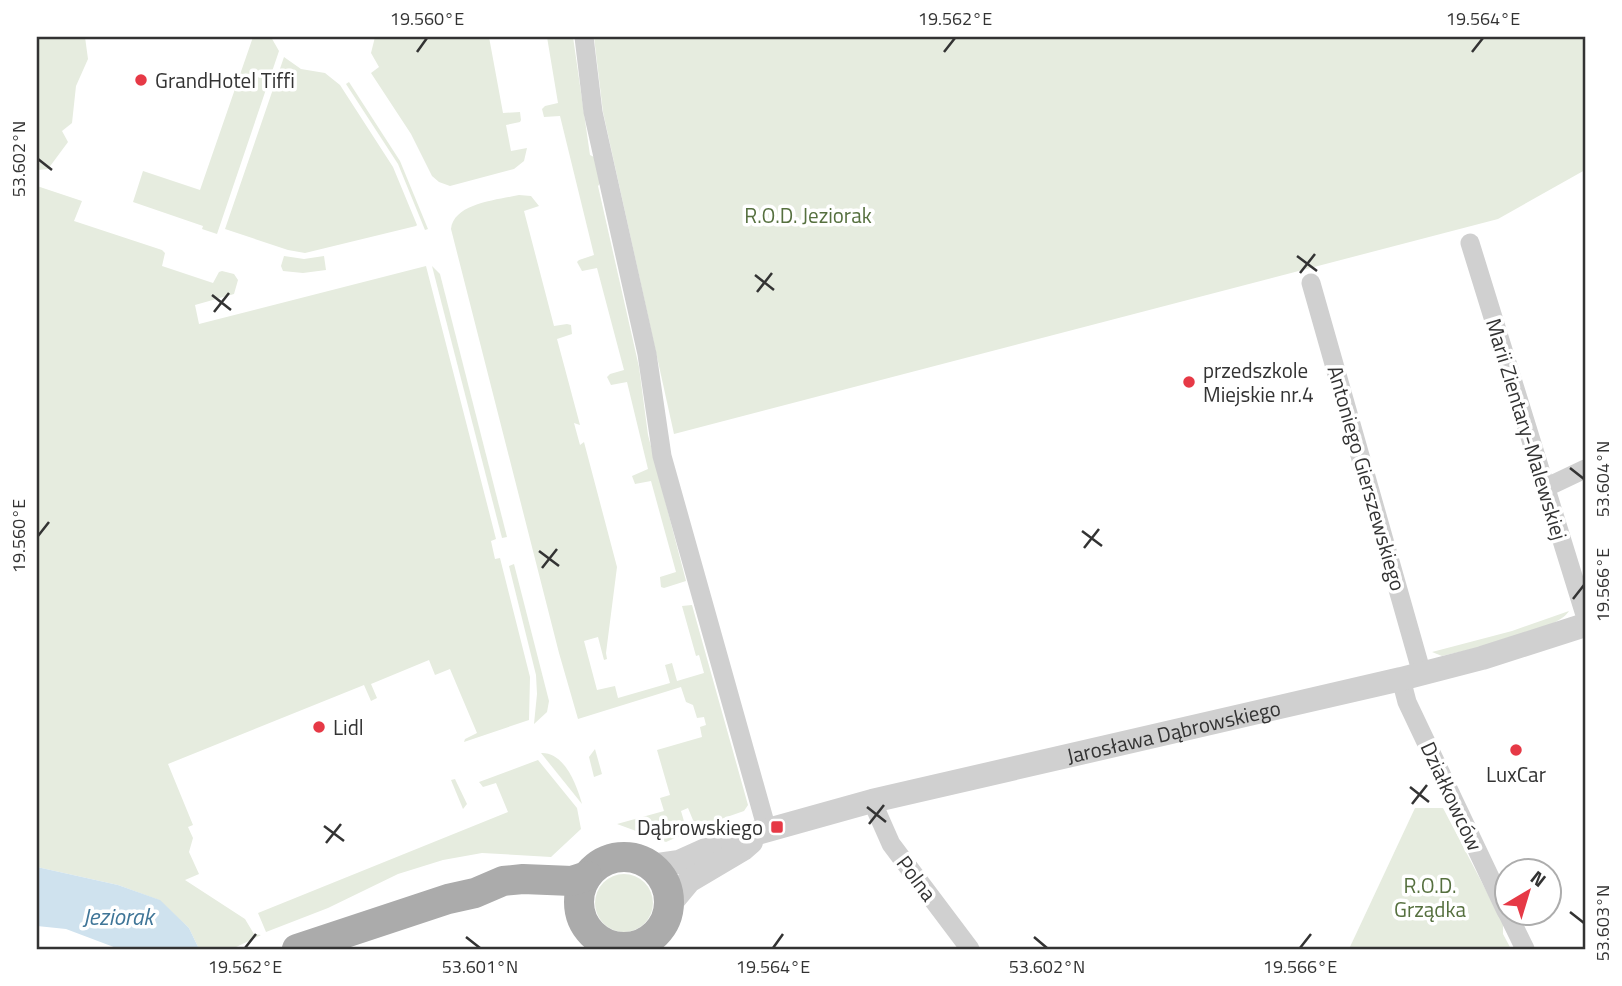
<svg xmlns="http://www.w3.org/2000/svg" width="1622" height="986" font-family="'Titillium Web',sans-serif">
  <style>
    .green { fill: #e6ecdf }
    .water { fill: #cfe2ee }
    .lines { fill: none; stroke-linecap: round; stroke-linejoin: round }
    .minor { stroke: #d0d0d0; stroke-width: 19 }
    .tertiary { stroke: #d0d0d0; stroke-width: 24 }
    .primary { stroke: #ababab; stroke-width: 30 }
    .ticks { fill: none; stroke: #333; stroke-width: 2.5 }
    .poi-dot { fill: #e63946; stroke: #fff; stroke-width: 2.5 }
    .labels { text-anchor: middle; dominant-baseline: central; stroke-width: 7; stroke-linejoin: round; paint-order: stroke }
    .poi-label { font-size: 21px; fill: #333; stroke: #fff; text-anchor: start }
    .park-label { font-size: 21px; fill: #56703f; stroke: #fff }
    .street-label { font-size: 21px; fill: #333; stroke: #fff }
    .water-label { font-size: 23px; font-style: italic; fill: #3f7597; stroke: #fff }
    .neatline { fill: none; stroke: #333; stroke-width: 2.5 }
    .ticks-label { font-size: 18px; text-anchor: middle; fill: #333 }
  </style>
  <rect width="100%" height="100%" fill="#fff"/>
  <!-- green -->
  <g class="green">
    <path d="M37,37h48l3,22 -12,27 -4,37 -10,8 6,11 -20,27 -11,1z"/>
    <path d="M253,37h18l8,14 -62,183 -15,-5 1,-3 -70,-24 10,-31 57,19z"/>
    <path d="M375,37h114l14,76 17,-1 1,8 -1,2 -14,3 5,26 16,-3 -3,13 -10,8 -64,17 -11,-4 -7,-6 -21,-42 -40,-61 8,-6 -8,-14z"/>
    <path d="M547,37h26l17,118 6,3 6,23 -4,5 41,181 9,68 38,146 -22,7 -3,-1 -1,-10 16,-5 -25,-91 -16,3 -3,-8 16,-7 -21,-87 -16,3 -4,-8 3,-3 14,-4 -27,-102 -15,3 -5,-9 2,-2 15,-5 -34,-139 -16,1 -2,-8 3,-3 13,-3z"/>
    <path d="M594,37h991v133l-87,49 -824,215 -71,-322z"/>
    <path d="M284,57l17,12 24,4 15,12 53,82 24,58 -1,1 -111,27 -17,-3 -63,-21z"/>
    <path d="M349,82l51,79 28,68 -3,1 -27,-66 -52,-80z"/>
    <path d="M37,186l45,15 -8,20 88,29 3,3 -3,13 51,17 6,-11 3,-1 12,3 4,6 -4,14 -39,11 4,19 227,-58 70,273 -5,2 4,18 5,-1 30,119 -1,43 -65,22 1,-3 12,-6 -27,-64 -15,6 -6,-15 -58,24 6,14 -6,3 -7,-16 -196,79 25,61 -5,2 5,11 -4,14 10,22 -14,6 60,39 9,15 7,1 -29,14h-33l-10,-21 -30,-28 -41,-15 -81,-18z"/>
    <path d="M519,195l12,1 8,10 -15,5 30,115 13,-2 4,1 1,9 -15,5 23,86 -6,-2 6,22 4,-3 33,125 -11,86 1,6 -3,1 -6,-23 -14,4 13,49 18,-4 3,12 52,-15 -5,-18 7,-2 5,18 27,-8 -5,-18 -3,1 -14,-50 10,-1 56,200 -4,6 -43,15 -6,-1 -7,-17 -7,3 5,17 -2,6 -18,8 -49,-18 47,-13 -4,-13 10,-3 -13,-45 45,-13 -2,-10 6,-2 -2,-8 -7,1 -4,-13 -7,-3 -5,-15 -103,32 -19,-66 -108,-424c3,-26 47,-29 68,-34z"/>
    <path d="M284,256l20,3 20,-3 2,14 -23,3 -20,-2 -2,-5z"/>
    <path d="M432,266l8,8 67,263 -5,1z"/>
    <path d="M514,564l35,137 -2,11 -13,12 3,-30 -1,-19 -27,-109z"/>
    <path d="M1569,611c-11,20 -103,39 -127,45l-10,-4 80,-21z"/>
    <path d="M595,749l7,25 -8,3 -5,-20z"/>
    <path d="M541,753c24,-1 36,33 41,51z"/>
    <path d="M538,760l39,48 4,21 -30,28 -69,-4 -39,7 -45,14 -70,34 -62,24 -8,-19 250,-101 -12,-29 -13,4 -4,-5z"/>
    <path d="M455,779l12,25 -4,5 -12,-29z"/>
    <path d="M1415,808h28l60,115v11l8,15h-162z"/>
    <circle cx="624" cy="903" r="29"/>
  </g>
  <!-- water -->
  <path class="water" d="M37,867l81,18 42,15 29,28 10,21h-80l-53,-20 -29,-3z"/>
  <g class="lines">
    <!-- minor -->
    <g class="minor">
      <path d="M584,37l9,75 54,242 15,102 105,374"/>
      <path d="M1470,243l115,372"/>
      <path d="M1311,283l111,391"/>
      <path d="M1545,488l40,-19"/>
      <path d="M1401,679l6,23 99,209"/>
      <path d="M872,801l19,43 79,105"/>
      <path d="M1507,912l18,37"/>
    </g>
    <!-- tertiary -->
    <g class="tertiary">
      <path id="s1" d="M651,866l28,-4 60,-27 22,-3 111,-31 529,-122 81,-21 103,-33"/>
      <path d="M669,905l20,-24 54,-32 8,-7"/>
    </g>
    <!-- primary -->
    <g class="primary">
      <circle cx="624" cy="902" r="45"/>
      <path d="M297,949l151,-50 27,-6 28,-12 20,-2 49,2 15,-5"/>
    </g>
  </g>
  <!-- ticks -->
  <path class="ticks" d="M417,52l10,-14M944,52l11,-14M1472,52l11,-14M38,159l14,11M1297,256l20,15M1300,273l15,-19M755,275l19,15M757,292l15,-19M212,295l19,15M214,312l15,-19M1570,468l14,11M1082,531l20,15M38,536l11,-14M1084,548l15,-19M539,551l20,15M542,568l15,-19M1573,599l11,-14M1410,787l19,15M1412,804l15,-19M867,807l19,15M869,824l15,-19M324,826l20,15M326,843l15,-19M1570,912l14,11M466,937l14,11M1034,937l13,11M245,948l11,-14M773,948l10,-14M1300,948l11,-14"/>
  <!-- markers -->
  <g class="poi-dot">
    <circle cx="141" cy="80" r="7"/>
    <circle cx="1189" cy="382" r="7"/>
    <circle cx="319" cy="727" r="7"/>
    <circle cx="1516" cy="750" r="7"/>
    <rect x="770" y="820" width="14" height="14" rx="3.5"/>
  </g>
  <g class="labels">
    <!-- poi labels -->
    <g class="poi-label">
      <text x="155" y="80">GrandHotel Tiffi</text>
      <text x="1203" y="370">przedszkole<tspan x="1203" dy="24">Miejskie nr.4</tspan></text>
      <text x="333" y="727">Lidl</text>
      <text x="1516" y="774" text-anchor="middle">LuxCar</text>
      <text x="763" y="827" text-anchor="end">Dąbrowskiego</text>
    </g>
    <!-- park labels -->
    <g class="park-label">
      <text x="808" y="215">R.O.D. Jeziorak</text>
      <text x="1430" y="885">R.O.D.<tspan x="1430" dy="24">Grządka</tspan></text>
    </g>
    <!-- street labels -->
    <g class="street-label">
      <text transform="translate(1527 429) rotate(73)">Marii Zientary-Malewskiej</text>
      <text transform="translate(1367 478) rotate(74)">Antoniego Gierszewskiego</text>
      <text stroke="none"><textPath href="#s1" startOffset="541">Jarosława Dąbrowskiego</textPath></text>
      <text transform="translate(1452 796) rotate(65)">Działkowców</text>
      <text transform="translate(917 878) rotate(53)">Polna</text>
    </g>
    <!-- water labels -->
    <g class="water-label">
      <text x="118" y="916">Jeziorak</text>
    </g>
  </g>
  <!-- border -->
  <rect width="1622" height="986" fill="none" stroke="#ffffff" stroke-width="77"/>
  <!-- north arrow -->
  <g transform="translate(1528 892) rotate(38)"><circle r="33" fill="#ffffff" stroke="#adadad" stroke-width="2"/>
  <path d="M0-5L12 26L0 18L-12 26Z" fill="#e63946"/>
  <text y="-10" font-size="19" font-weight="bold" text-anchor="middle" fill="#333333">N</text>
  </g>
  <rect x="38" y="38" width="1546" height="910" class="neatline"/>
  <g class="ticks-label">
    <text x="427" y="25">19.560°E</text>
    <text x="955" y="25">19.562°E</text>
    <text x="1483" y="25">19.564°E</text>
    <text transform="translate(19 159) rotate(-90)" y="6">53.602°N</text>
    <text transform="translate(1603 479) rotate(-90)" y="6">53.604°N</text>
    <text transform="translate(19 536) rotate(-90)" y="6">19.560°E</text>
    <text transform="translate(1603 585) rotate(-90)" y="6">19.566°E</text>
    <text transform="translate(1603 923) rotate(-90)" y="6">53.603°N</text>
    <text x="245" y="973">19.562°E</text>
    <text x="480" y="973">53.601°N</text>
    <text x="773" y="973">19.564°E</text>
    <text x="1047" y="973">53.602°N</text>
    <text x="1300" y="973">19.566°E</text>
  </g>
</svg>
